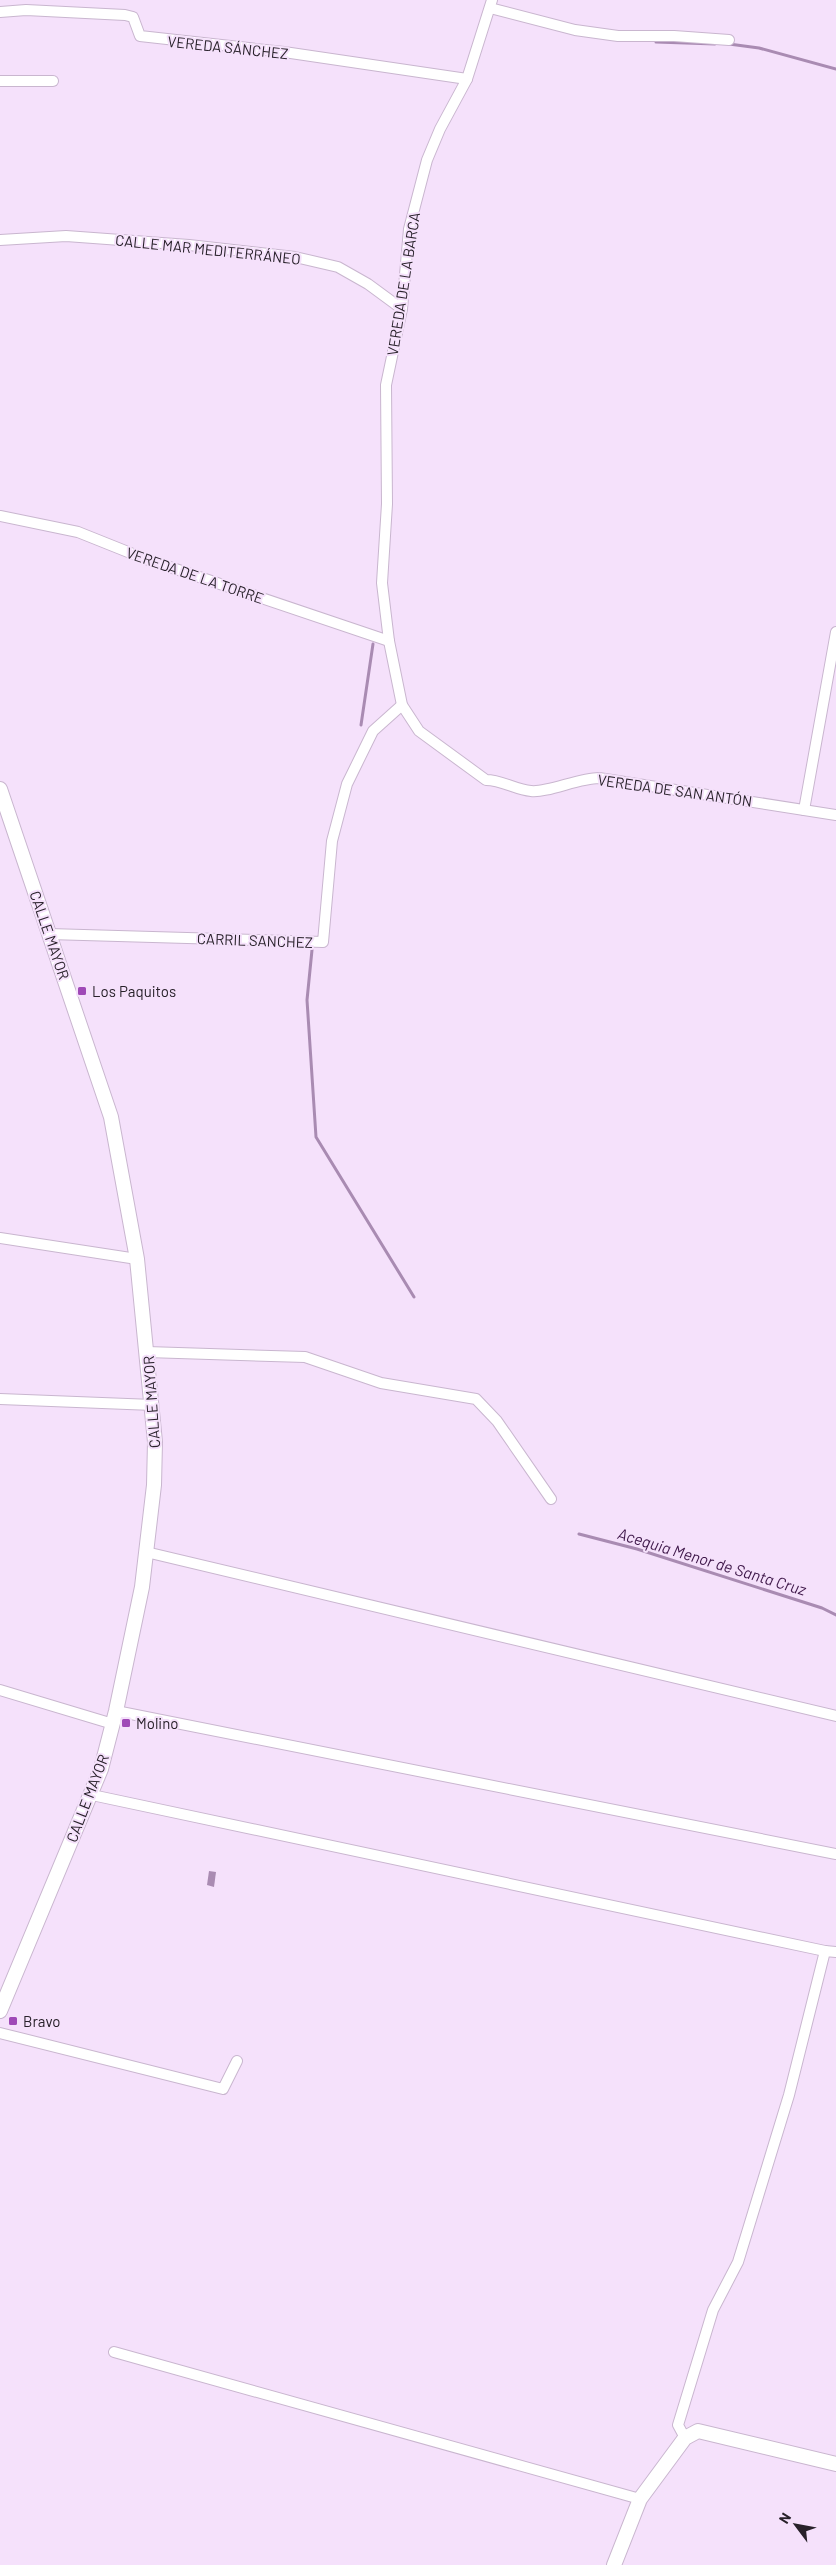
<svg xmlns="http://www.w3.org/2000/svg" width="836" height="2565" font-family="Barlow,sans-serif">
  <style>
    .water { fill: #a98bb2 }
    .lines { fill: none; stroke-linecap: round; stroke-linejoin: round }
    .stream { stroke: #a98bb2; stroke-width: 3 }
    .minor-casing { stroke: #c9b6cf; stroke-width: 12 }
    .secondary-casing { stroke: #c9b6cf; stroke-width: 16 }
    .minor { stroke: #fff; stroke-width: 10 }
    .secondary { stroke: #fff; stroke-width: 14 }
    .poi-dot { fill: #9f49b7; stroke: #f5e1fb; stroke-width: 2 }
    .labels { text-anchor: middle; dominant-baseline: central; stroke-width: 4; stroke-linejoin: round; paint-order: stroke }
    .street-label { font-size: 15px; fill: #28212a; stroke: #f5e1fb }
    .poi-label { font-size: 15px; fill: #28212a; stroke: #f5e1fb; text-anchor: start }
    .water-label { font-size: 16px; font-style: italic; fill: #3e1749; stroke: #f5e1fb }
  </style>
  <rect width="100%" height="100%" fill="#f5e1fb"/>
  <!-- water -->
  <path class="water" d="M209,1871l7,1 -2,15 -7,-2z"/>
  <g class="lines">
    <!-- stream -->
    <g class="stream">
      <path d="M656,42l59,2"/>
      <path d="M729,44l30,4 77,21"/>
      <path d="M361,725l12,-81"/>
      <path d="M312,950l-5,50 9,137 98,160"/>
      <path d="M579,1534l58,15 185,59 14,7"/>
    </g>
    <!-- minor casing -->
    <g class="minor-casing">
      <g id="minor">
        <path d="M492,0l-25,79 -27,50 -13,31 -18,69 -7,80 -16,76 1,119 -5,79 7,58 13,64 17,26 67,49c16,0 30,10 45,11 16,2 48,-13 68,-13l237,37"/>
        <path d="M490,8l85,22 43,6h56l55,4"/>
        <path d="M0,12l26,-2 99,5 8,2 7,19 144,16 183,27"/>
        <path d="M0,81h53"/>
        <path d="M0,240l66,-4 123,9 106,12 43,10 30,17 34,25"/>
        <path d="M0,516l78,16 65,26 246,83"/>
        <path d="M804,810l32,-178"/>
        <path d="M49,934l274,8 9,-101 15,-57 26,-53 29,-26"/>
        <path d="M0,1238l137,21"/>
        <path d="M147,1352l158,5 76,26 95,16 21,22 54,78"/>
        <path d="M0,1399l153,6"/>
        <path d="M146,1552l690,164"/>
        <path d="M0,1690l113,34"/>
        <path d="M116,1711l720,143"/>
        <path d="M92,1795l733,156"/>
        <path d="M0,2033l223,56 14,-28"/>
        <path d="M114,2352l526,147"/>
        <path d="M685,2438l-7,-13 35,-115 25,-48 51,-167 36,-144 11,1"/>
      </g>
    </g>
    <!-- secondary casing -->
    <g class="secondary-casing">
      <g id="secondary">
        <path d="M0,789l111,328 26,142 18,183 -1,43 -12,102 -26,124 -15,58 -101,242"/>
        <path d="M614,2565l26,-66 45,-61 13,-7 138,33"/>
      </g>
    </g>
    <!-- minor -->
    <use href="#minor" class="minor"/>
    <!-- secondary -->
    <use href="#secondary" class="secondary"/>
  </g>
  <!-- markers -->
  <g class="poi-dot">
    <rect x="77" y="986" width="10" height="10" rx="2.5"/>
    <rect x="121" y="1718" width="10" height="10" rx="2.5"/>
    <rect x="8" y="2016" width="10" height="10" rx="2.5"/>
  </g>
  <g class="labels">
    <!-- street labels -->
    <g class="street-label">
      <text transform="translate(228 47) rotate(6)">VEREDA SÁNCHEZ</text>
      <text transform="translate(208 249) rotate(6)">CALLE MAR MEDITERRÁNEO</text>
      <text transform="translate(403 284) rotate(-81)">VEREDA DE LA BARCA</text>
      <text transform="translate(195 575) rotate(19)">VEREDA DE LA TORRE</text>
      <text transform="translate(675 790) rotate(8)">VEREDA DE SAN ANTÓN</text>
      <text transform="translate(50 935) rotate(71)">CALLE MAYOR</text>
      <text transform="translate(255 940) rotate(2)">CARRIL SANCHEZ</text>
      <text transform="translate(151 1402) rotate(-94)">CALLE MAYOR</text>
      <text transform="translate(87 1798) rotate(-69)">CALLE MAYOR</text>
    </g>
    <!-- poi labels -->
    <g class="poi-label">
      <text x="92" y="991">Los Paquitos</text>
      <text x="136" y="1723">Molino</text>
      <text x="23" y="2021">Bravo</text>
    </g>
    <!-- water labels -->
    <g class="water-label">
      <text transform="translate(712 1561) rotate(17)">Acequia Menor de Santa Cruz</text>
    </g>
  </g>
  <!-- north arrow -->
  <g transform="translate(796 2525) rotate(302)" stroke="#f5e1fb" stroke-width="4" paint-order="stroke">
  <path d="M0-4L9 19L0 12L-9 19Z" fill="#28212a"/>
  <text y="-8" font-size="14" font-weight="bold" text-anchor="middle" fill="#28212a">N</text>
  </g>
</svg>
